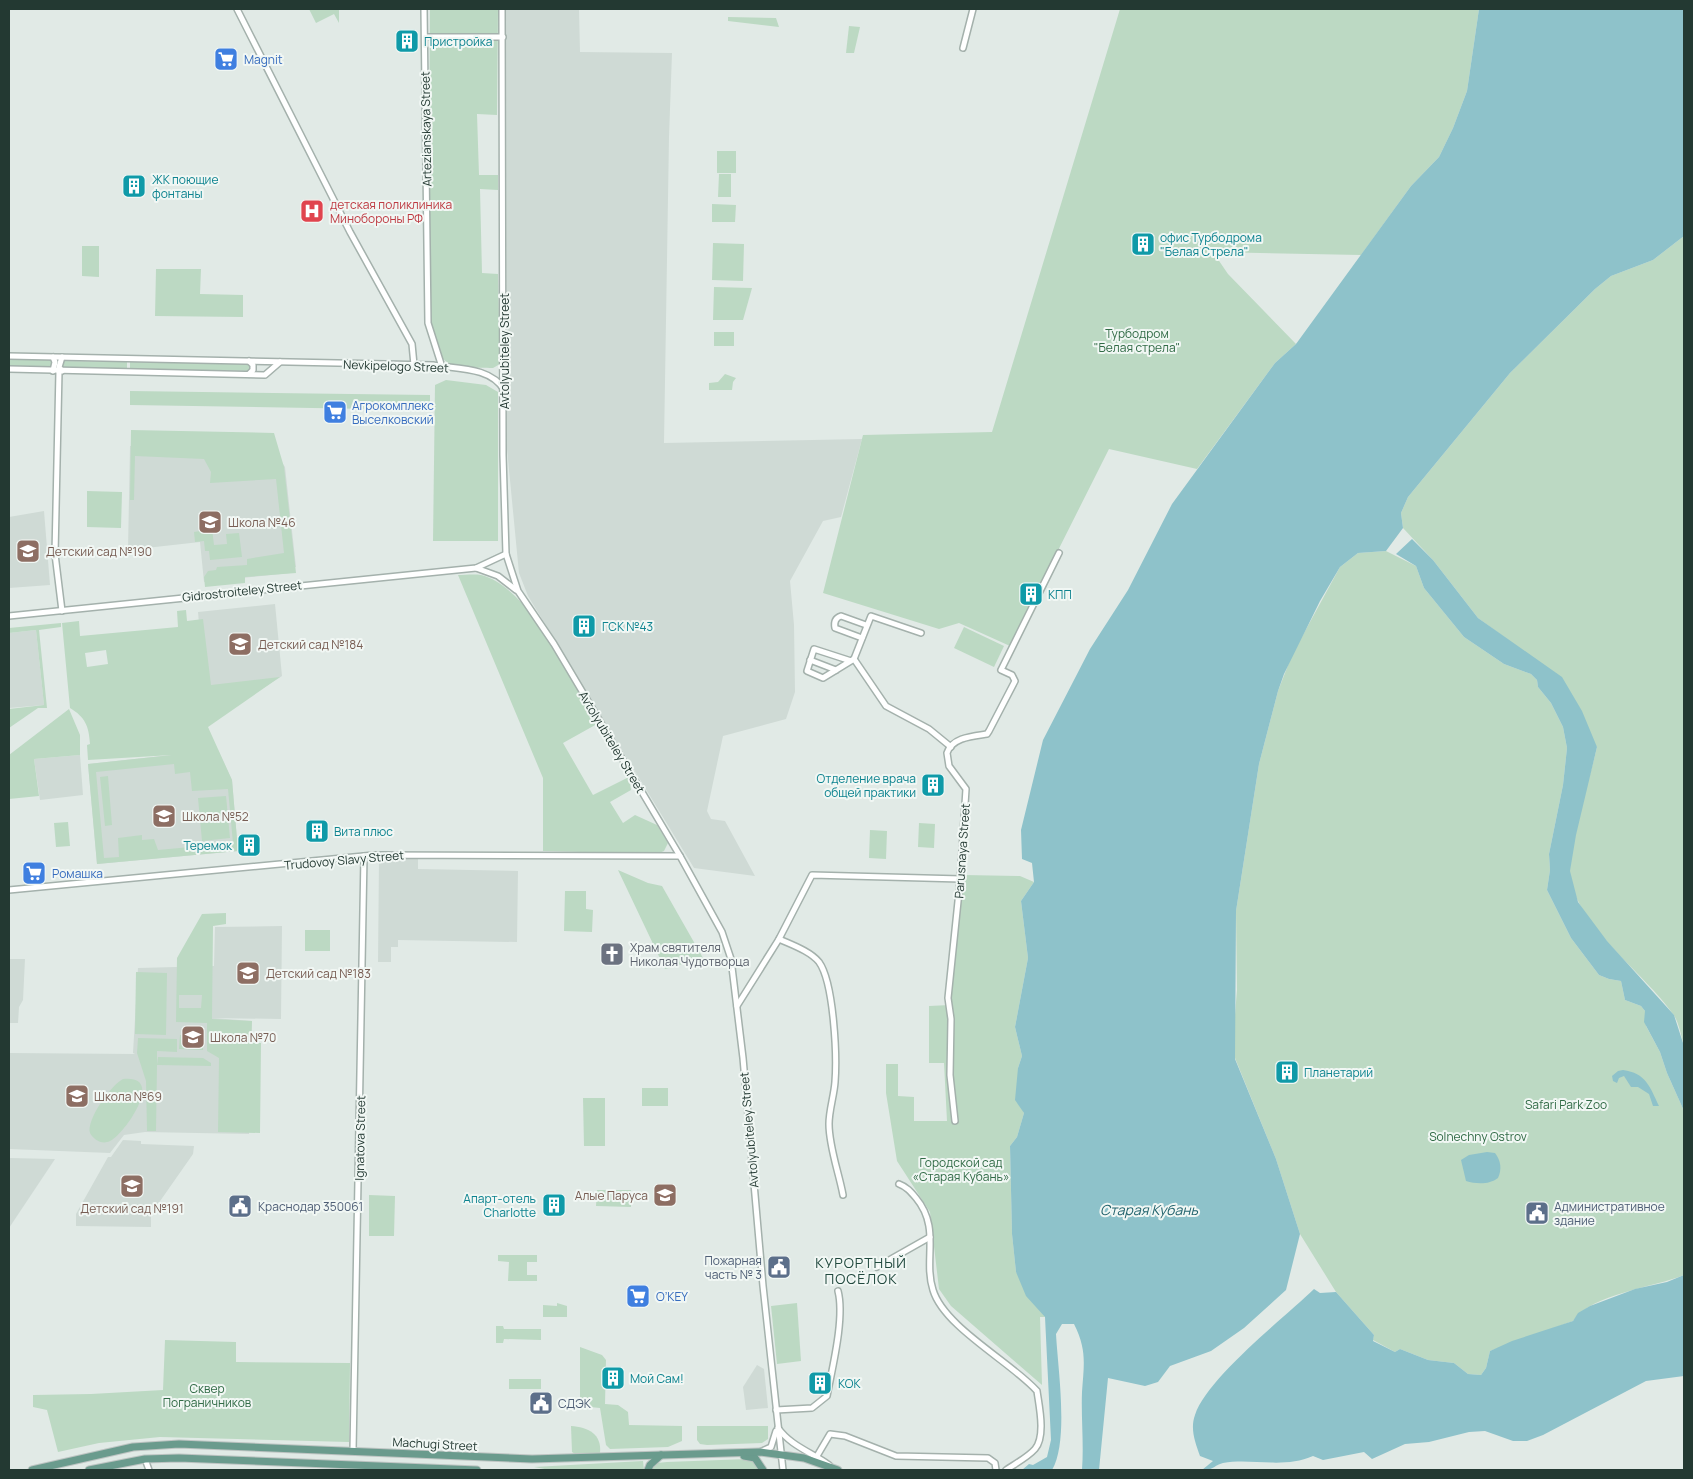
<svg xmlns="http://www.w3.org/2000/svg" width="1693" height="1479" font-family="Manrope,sans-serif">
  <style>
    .built { fill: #cfdad5 }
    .green { fill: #bcd9c3; fill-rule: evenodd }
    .water { fill: #8ec2ca }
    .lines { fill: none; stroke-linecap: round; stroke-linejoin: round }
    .minor-casing { stroke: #a4b1ac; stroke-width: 8 }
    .major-casing { stroke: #bdc4c2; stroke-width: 9 }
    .minor { stroke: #fff; stroke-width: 5 }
    .major { stroke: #6a9b8d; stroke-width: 7 }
    .labels { text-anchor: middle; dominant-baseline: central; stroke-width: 4; stroke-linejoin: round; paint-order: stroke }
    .culture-label { font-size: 12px; fill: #0d838f; stroke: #f1f7f4; text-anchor: start }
    .shop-label { font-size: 12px; fill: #366cbe; stroke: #f1f7f4; text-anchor: start }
    .street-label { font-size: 12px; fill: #233932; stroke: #f1f7f4 }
    .health-label { font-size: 12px; fill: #be3a42; stroke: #f1f7f4; text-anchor: start }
    .park-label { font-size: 12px; fill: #316b46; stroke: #f1f7f4 }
    .education-label { font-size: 12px; fill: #785e54; stroke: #f1f7f4; text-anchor: start }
    .worship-label { font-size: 12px; fill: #5b616d; stroke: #f1f7f4; text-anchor: start }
    .service-label { font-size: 12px; fill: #4e5e75; stroke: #f1f7f4; text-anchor: start }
    .water-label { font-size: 14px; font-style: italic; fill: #23646e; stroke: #f1f7f4 }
    .neighbourhood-label { font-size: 14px; letter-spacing: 1px; fill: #21493e; stroke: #f1f7f4 }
  </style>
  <rect width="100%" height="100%" fill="#e1eae6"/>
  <!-- built -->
  <g class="built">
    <path d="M506,9h73l1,43 92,1 -3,84 -5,306 198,-4 -21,78 -18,4 -33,60 4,44 1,67 -9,27 -63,17 -16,75 4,8 14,2 30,55 -61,-8 -166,-272 -9,-23 -12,-124z"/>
    <path d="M130,446l143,3 12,18 11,100 -5,1v5l-87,9 -4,-40 -72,8z"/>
    <path d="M44,511l6,74 -41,3v-71z"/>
    <path d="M275,604l7,72 -38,24 -38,4 -8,-92z"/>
    <path d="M36,630l8,75 -35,3v-75z"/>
    <path d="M218,750l14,30 6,71 -141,13 -9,-100z"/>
    <path d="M80,755l3,40 -43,5 -6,-41z"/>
    <path d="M379,859h39v10l100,2 -1,71 -119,-2v7h-7v15h-13z"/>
    <path d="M282,926l-1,93 -68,-1 39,3 -3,113 -104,-2 -21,3 -14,18 -101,-4v-96l126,1 -2,-1 5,-85 76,-2 1,-39z"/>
    <path d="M9,959h16l-2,41 -4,7 -1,16h-9z"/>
    <path d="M123,1140l18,1v3l53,2 -1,8 -42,60v13l-75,-1v-12l32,-57h3z"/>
    <path d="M9,1158l46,1 -46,69z"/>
    <path d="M757,1365l7,4 4,39 -22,2 -3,-23z"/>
  </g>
  <!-- green -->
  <g class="green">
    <path d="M309,9h30v14l-5,-9 -18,9z"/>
    <path d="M430,9h68l-1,106 -20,-1 2,61h19v15l-18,-1 2,84 16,1 2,90 -7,4c-12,-1 -28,1 -40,-3 -20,-7 -23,-33 -25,-51z"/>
    <path d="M1120,9h359l-12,82 -14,37 -14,29 -28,29 -50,69 -148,-3 15,22 68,70 -21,19 -78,106 -88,-20 -99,197 -51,-23 -20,6 -116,-36 40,-158 129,-3z"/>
    <path d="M728,17l48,1 3,9 -51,-6z"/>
    <path d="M849,26l11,1 -6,26h-8z"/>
    <rect x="717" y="151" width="19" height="22"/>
    <path d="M719,174h12v23h-13z"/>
    <path d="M712,204l24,1 -1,17h-23z"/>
    <path d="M1684,236v810c-3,-10 -5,-24 -11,-32 -27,-40 -104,-94 -103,-144 1,-35 19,-88 27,-123l-82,-102 -37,-27 -45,-58 -30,-32 -2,-15 7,-16 102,-124 85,-84 16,-13 42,-16z"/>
    <path d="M713,243l31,1 -1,37 -31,-1z"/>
    <path d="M82,246h17v31l-17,-1z"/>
    <path d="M156,269h45l-1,25 43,1v22l-88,-1z"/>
    <path d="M714,287l38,1 -9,32h-30z"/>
    <rect x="714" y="332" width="20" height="14"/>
    <path d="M9,360h42l1,7h-43z"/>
    <path d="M63,361l64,1v7l-64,-1z"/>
    <path d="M130,362l120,1 1,2 -1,6 -120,-2z"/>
    <path d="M725,374l11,4 -3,4 -1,8h-23v-7l9,-1z"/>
    <path d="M446,380l40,5 12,7v149h-65l2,-156z"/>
    <path d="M130,391l300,4v15l-300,-5z"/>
    <path d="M131,430l143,3 10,34 12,106 -51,4v6l-40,4 -1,-10 4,-6 8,-1 1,-3 30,-2v-6l37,-6 -8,-74 -66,4 1,-11 -7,-13 -69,-3 -1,44h-4z"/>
    <path d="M87,491l35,1 -1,36 -34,-1z"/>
    <path d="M200,520l11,1 3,24 13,-1 -1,-10 13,-1 3,24 -32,3 -1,-9h-4l-1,-10 -9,1 -1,-10 6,-1z"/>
    <path d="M1386,551l30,15 8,22 40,49 40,27 27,10 6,6 1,7 13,16 12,24 4,21 -4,37 -14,69 1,16 -3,20 24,48 28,37 10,4 12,2 4,19 16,6 4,5 1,15 14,26 7,21 17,38v164c-29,12 -93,19 -111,46l-83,30 -4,17 -5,7 -13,-1 -14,-11 -26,-3 -28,-11 -5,3 -22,-12 1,-5 -38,-43 -36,-58 -24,-75 -41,-101 -1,-31 3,-37 -1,-79 23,-147 19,-73 14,-36 48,-88 18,-14z"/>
    <path d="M458,575c7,0 16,-1 23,0 49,12 92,107 116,149l-34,19 30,52 36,-18 2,13 -21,12 13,21 12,-8 22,10 11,18 -4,8 -7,3 -114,-3v-73z"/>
    <path d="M186,610l1,11 16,-2 8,66 69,-8 -72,50 24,53 6,71 -141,13 -9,-100 84,-9 -84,5 -1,-15 3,-1c-1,-18 -5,-27 -20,-36l-8,-85 17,-2 1,15 98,-9 -1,-16zM106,650l2,14 -21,3 -2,-14zM174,764l1,10 15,-2 2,19 36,-2 5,54 -75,7 -4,-11 -12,1v-5l-24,3 1,19 -15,1 -8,-86z"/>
    <path d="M61,623v4l-22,3 8,78h-9l-29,20v-19l35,-4 -8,-75 -27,3v-5z"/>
    <path d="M964,627l40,19 -10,21 -40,-19z"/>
    <path d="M69,709l11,26v20l-46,4 5,37 -30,3v-44z"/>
    <path d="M108,776l4,49 -7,1 -5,-49z"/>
    <path d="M226,796l4,42 -28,3 -4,-43z"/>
    <path d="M68,822l2,24 -14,1 -2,-24z"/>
    <path d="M919,823l16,1 -1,24 -16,-1z"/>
    <path d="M870,830l17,1 -1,28 -17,-1z"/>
    <path d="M618,870l30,13 14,3 41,72 -38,11z"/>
    <path d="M964,875l56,1 14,6 -13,19 7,57 -13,69 7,29 -4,12 3,37 3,8 -7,24 -7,9 2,88 4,38 29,45h-5l2,68 -91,-79 -12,-17 -9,-77 -33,-51 -11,-68v-29h12v32l16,1v24h33l-3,-58h-15v-57l21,-1z"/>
    <path d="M565,891h21v18l7,1 -1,22 -28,-1z"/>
    <path d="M226,913v11l-13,2 -1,93 40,2 -1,22h10l-1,90 -42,-1 1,-74 -12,-7v-28l-31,-1 1,-64 25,-44zM179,995h23l-1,13h-22z"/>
    <rect x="305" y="930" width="25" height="21"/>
    <path d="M136,972l31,1 -1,62 -31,-1z"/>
    <path d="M180,1035h23v15l-24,-1z"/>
    <path d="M138,1038l39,1v13l-20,-1v14l1,-8 45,1 8,5v3l-54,-1 -1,66h-9l-1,-50 -9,-28z"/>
    <path d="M123,1079c45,-5 -1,58 -13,62 -8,4 -16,-1 -20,-8 -4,-13 21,-48 33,-54z"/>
    <rect x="642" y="1088" width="26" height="18"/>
    <path d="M583,1098h22v48h-21z"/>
    <path d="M597,1190h34v17l-35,-1z"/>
    <path d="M369,1195l26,1 -1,40h-25z"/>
    <path d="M498,1255h39v7h-10v13h10v6h-29l1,-19 -11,-1z"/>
    <path d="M557,1303l10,3v11h-24v-12l14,1z"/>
    <path d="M797,1303l4,58 -24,3 -6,-58z"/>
    <path d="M496,1326h7l1,3h37v11l-37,-1 -1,4h-7z"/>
    <path d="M165,1340l71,2v20l114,1 -1,79 -189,-5 -61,6 -41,9 -11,-42 -14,-3v-12l58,-1 72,-4z"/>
    <path d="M580,1347l22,8 4,5 -1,44 13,1 10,7 1,13 53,1v15l-14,6 -58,2 -4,-4 -6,-37 -10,-1 -10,-5z"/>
    <rect x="509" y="1379" width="32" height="10"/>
    <path d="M571,1426c17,1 31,8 29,27l-25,1 -3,-2z"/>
    <path d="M697,1426h71v13l-6,4 -55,2 -7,-1 -3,-4z"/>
    <path d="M748,1459l6,1 5,10h-106l-1,-2 5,-5 10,-1z"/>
    <path d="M643,1461l1,9h-94l-16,-3z"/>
  </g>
  <!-- water -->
  <g class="water">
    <path d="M1479,9h205v227l-31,24 -42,16 -16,13 -85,84 -102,124 -7,16 2,15 -17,23 -28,2 -18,14 -20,34 -36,73 -6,17 -19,73 -23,147 -1,148 41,100 24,75 -14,56 -42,38 -33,23 -41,15 -12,16 -13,4 -37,-8 -9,92h-17c2,-26 -1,-52 0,-78 2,-28 5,-42 -8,-68h-12l-6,10c2,36 13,107 -4,136h-30l7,-6 4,1 14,-8 4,-17 -6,-123 -19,-21 -10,-24 -4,-38 -2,-88 7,-9 7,-24 -9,-13 3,-32 4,-12 -7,-29 13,-69 -7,-57 13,-19 -2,-19 -10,-4 -1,-29 22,-90 47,-91 38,-59 44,-86 103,-141 21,-19 115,-158 28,-29 14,-29 14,-37z"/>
    <path d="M1412,539l21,21 45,58 84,59 20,34 15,36 -21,88 -6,36 8,31 29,39 67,74 10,31v65l-17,-38 -7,-21 -16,-30 1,-11 -4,-5 -16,-6 -4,-19 -12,-2 -10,-4 -28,-37 -24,-48 3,-20 -1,-16 14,-69 4,-37 -4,-21 -12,-24 -13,-16 -1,-7 -6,-6 -27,-10 -40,-27 -40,-49 -8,-22 -20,-12z"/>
    <path d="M1623,1070c23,3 27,17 36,36h-6l-4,-12 -11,-7h-7l-7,-11 -5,2 -2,5 -4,-2 -1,-5 6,-5z"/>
    <path d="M1487,1152l8,1c6,8 7,16 3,25 -9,7 -22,6 -32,3l-5,-21 8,-5z"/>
    <path d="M1684,1275v101l-38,5 -103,54 -16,6h-14l-28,-10 -16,1 -40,10 -24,2 -33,15 -8,-7 -41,8 -10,-4c-29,13 -61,2 -90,7 -9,2 -8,7 -21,7l11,-9 -13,-5c-5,-14 -10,-27 -5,-41 12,-37 89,-97 119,-126l6,4 16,-1 38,43 -1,6 22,11 5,-3 28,11 26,3 14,11 13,1 5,-7 4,-17 22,-10 61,-20 5,-8 12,-7 45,-17 32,-7z"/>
  </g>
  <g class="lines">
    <!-- minor casing -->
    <g class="minor-casing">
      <g id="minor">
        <path d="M237,9l113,223 62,112 2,21"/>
        <path d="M424,9l4,314 14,44"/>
        <path d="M502,9l1,446 3,99 12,37 36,53 126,212 42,76 9,27 12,99 20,228 20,184"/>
        <path d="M425,37h78"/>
        <path d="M963,48l10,-39"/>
        <path d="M9,356l424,9c24,4 58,2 71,25"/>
        <path d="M53,357l2,5 -2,9"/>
        <path d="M62,357l-3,10 3,4"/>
        <path d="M9,369l256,6 15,-13"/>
        <path d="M59,371l-4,183 7,57"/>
        <path d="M249,374l4,-4v-5l-4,-4"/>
        <path d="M476,568l22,8 18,14"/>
        <path d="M9,616l467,-48 30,-14"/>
        <path d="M862,638l-27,-10c-1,-5 0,-10 6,-12l25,9"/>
        <path d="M854,659l17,-43 50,17"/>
        <path d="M810,660l26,10"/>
        <path d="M851,661l-37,-12 -7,22 16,7 31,-19 32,47 43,23 22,18"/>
        <path d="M9,890l365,-35 306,1"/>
        <path d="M779,939c13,6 31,12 40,23 15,21 18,94 16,120 -1,14 -6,28 -6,42 0,23 10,49 14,71"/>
        <path d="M737,1006l42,-67 33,-64 149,4"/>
        <path d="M955,1121l-5,-46 1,-56 -3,-21 12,-116 6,-93 -17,-23 -2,-13c5,-16 27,-17 40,-19l2,-3 26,-50 -3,-6 -11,-5 58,-117"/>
        <path d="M899,1184c8,3 12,8 17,14 25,30 7,61 17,92 11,37 78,72 104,101 2,15 9,45 -2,58 -7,8 -20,15 -29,21"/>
        <path d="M877,1267l53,-30"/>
        <path d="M776,1410l36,-2 15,-12c5,-27 18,-78 11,-105"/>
        <path d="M778,1428c13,18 33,24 51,37"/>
        <path d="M353,1451l11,-595"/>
        <path d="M760,1452l11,-5 5,-16"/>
        <path d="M817,1456l13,-22 15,2 51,20 92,2 7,5 1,7"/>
        <path d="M145,1459l4,11"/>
      </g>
    </g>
    <!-- major casing -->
    <g class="major-casing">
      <g id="major">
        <path d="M744,1456l11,2 8,12"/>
        <path d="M32,1470l101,-23 46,-3 353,15 228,-7 44,6 34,12"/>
        <path d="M89,1470l56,-11 34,-1 298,12"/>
        <path d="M648,1470l2,-5 11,-10"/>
      </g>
    </g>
    <!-- minor -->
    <use href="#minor" class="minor"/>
    <!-- major -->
    <use href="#major" class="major"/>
  </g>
  <!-- icons -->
  <defs>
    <g id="building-square" transform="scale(1.25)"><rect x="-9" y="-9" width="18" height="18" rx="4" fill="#0f9aa8" stroke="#f1f7f4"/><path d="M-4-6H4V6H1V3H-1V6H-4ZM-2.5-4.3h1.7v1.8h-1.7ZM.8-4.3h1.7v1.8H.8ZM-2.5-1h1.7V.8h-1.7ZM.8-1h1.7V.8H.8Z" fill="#fff"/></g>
    <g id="supermarket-square" transform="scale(1.25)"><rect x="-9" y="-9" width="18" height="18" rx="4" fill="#3f7fe0" stroke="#f1f7f4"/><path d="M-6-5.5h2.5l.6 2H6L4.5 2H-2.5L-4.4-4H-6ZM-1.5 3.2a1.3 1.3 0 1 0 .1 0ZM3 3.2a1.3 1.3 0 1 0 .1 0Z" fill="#fff"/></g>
    <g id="hospital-square" transform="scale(1.25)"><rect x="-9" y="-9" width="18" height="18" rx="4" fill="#e0444e" stroke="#f1f7f4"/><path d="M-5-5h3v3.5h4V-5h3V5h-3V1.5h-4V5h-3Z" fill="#fff"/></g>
    <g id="school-square" transform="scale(1.25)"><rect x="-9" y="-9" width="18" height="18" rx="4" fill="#8d6e63" stroke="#f1f7f4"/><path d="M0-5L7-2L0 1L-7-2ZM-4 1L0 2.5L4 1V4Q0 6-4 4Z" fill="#fff"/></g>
    <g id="church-square" transform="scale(1.25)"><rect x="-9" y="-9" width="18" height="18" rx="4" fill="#6b7280" stroke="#f1f7f4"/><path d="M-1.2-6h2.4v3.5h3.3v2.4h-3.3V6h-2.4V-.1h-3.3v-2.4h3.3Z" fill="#fff"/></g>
    <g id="civic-square" transform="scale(1.25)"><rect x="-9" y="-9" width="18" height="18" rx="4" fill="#5c6f8a" stroke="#f1f7f4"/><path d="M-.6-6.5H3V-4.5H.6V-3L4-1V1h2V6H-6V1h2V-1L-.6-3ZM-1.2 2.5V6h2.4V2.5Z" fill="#fff"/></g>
  </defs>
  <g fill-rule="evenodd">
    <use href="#building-square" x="407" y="41"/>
    <use href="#supermarket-square" x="226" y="59"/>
    <use href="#building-square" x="134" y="186"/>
    <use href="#hospital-square" x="312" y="211"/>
    <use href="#building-square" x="1143" y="244"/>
    <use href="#supermarket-square" x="335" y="412"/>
    <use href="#school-square" x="210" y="522"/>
    <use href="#school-square" x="28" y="551"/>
    <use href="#building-square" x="1031" y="594"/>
    <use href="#building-square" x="584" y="626"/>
    <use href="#school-square" x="240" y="644"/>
    <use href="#building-square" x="933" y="785"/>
    <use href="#school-square" x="164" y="816"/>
    <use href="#building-square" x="317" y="831"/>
    <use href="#building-square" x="249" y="845"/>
    <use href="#supermarket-square" x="34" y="873"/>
    <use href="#church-square" x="612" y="954"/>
    <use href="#school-square" x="248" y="973"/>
    <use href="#school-square" x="193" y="1037"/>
    <use href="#building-square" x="1287" y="1072"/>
    <use href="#school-square" x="77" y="1096"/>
    <use href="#school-square" x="132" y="1186"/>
    <use href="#school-square" x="665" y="1195"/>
    <use href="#building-square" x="554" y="1205"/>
    <use href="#civic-square" x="240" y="1206"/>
    <use href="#civic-square" x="1537" y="1213"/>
    <use href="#civic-square" x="779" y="1267"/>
    <use href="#supermarket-square" x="638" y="1296"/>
    <use href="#building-square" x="613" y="1378"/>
    <use href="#building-square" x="820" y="1383"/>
    <use href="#civic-square" x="541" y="1403"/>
  </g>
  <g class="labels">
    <!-- culture labels -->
    <g class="culture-label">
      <text x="424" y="41">Пристройка</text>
      <text x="152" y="179">ЖК поющие<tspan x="152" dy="14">фонтаны</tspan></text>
      <text x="1160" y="237">офис Турбодрома<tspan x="1160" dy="14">"Белая Стрела"</tspan></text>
      <text x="1048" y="594">КПП</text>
      <text x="602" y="626">ГСК №43</text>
      <text x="916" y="778" text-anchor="end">Отделение врача<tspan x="916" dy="14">общей практики</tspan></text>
      <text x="334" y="831">Вита плюс</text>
      <text x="232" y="845" text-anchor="end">Теремок</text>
      <text x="1304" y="1072">Планетарий</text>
      <text x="536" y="1198" text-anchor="end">Апарт-отель<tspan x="536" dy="14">Charlotte</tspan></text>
      <text x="630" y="1378">Мой Сам!</text>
      <text x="838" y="1383">КОК</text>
    </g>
    <!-- shop labels -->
    <g class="shop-label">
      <text x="244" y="59">Magnit</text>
      <text x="352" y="405">Агрокомплекс<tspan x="352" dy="14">Выселковский</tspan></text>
      <text x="52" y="873">Ромашка</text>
      <text x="656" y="1296">O’KEY</text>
    </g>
    <!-- street labels -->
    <g class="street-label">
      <text transform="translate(426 129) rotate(-91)">Artezianskaya Street</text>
      <text transform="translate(504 351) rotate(-90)">Avtolyubiteley Street</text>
      <text transform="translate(396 366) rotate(2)">Nevkipelogo Street</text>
      <text transform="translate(242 591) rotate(-6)">Gidrostroiteley Street</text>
      <text transform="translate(612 742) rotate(59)">Avtolyubiteley Street</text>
      <text transform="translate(962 851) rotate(-86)">Parusnaya Street</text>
      <text transform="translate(344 860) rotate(-5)">Trudovoy Slavy Street</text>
      <text transform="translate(749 1130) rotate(-95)">Avtolyubiteley Street</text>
      <text transform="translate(360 1138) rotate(-89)">Ignatova Street</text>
      <text transform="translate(435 1444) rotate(3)">Machugi Street</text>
    </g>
    <!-- health labels -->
    <g class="health-label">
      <text x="330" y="204">детская поликлиника<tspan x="330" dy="14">Минобороны РФ</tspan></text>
    </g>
    <!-- park labels -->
    <g class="park-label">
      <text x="1137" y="333">Турбодром<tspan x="1137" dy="14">"Белая стрела"</tspan></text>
      <text x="1566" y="1104">Safari Park Zoo</text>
      <text x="1478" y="1136">Solnechny Ostrov</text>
      <text x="961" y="1162">Городской сад<tspan x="961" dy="14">«Старая Кубань»</tspan></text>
      <text x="207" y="1388">Сквер<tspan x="207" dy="14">Пограничников</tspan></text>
    </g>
    <!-- education labels -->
    <g class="education-label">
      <text x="228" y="522">Школа №46</text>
      <text x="46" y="551">Детский сад №190</text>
      <text x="258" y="644">Детский сад №184</text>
      <text x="182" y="816">Школа №52</text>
      <text x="266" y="973">Детский сад №183</text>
      <text x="210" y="1037">Школа №70</text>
      <text x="94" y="1096">Школа №69</text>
      <text x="648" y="1195" text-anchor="end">Алые Паруса</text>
      <text x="132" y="1208" text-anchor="middle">Детский сад №191</text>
    </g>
    <!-- worship labels -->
    <g class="worship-label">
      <text x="630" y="947">Храм святителя<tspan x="630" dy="14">Николая Чудотворца</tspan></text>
    </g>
    <!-- service labels -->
    <g class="service-label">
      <text x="258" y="1206">Краснодар 350061</text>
      <text x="1554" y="1206">Административное<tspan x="1554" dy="14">здание</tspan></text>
      <text x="762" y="1260" text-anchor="end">Пожарная<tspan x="762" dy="14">часть № 3</tspan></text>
      <text x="558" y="1403">СДЭК</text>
    </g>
    <!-- water labels -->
    <g class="water-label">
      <text x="1149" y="1209">Старая Кубань</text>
    </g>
    <!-- neighbourhood labels -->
    <g class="neighbourhood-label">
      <text x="861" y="1262">КУРОРТНЫЙ<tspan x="861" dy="16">ПОСЁЛОК</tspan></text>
    </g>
  </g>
  <!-- border -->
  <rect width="1693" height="1479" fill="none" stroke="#233932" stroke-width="20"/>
</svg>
